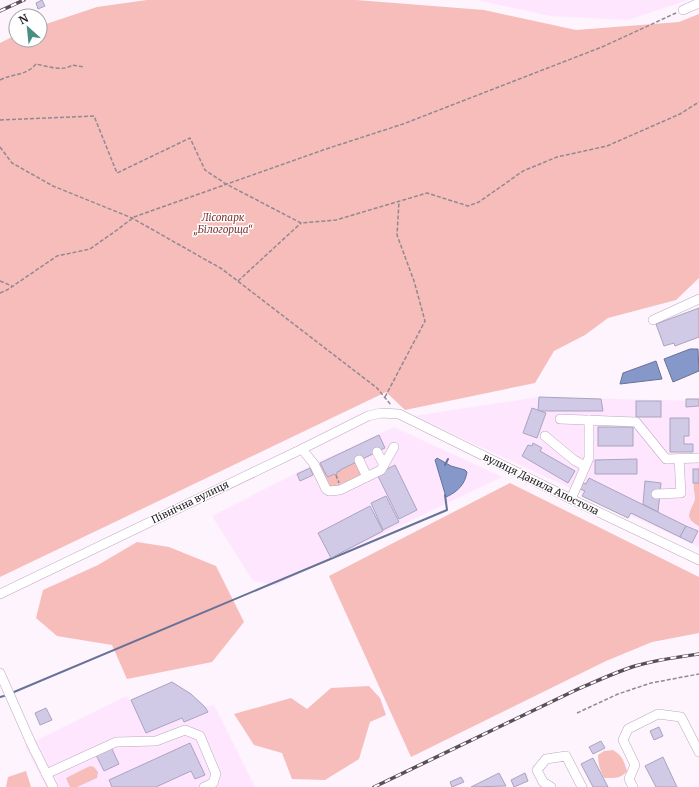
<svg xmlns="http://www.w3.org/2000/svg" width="699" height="787" font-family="Merriweather,serif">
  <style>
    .built { fill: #fee6ff }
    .green { fill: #f6bdba }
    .water { fill: #8598c9; stroke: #677297 }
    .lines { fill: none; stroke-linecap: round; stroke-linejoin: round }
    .stream { stroke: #677297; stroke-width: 2 }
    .building { fill: #d1cae7; stroke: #aaa3bf }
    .minor-casing { stroke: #bea8bf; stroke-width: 10 }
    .path { stroke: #918891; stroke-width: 1.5; stroke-dasharray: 4 2; stroke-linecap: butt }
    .minor { stroke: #fff; stroke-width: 9 }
    .rail-casing { stroke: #585058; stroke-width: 3.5 }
    .rail { stroke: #fff; stroke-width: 2; stroke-dasharray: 6; stroke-linecap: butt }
    .labels { text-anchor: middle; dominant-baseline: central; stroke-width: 3; stroke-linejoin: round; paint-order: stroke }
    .park-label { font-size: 10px; font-style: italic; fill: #803434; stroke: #fff }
    .street-label { font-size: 10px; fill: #221a22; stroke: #fff }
  </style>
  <rect width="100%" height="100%" fill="#fdf4fd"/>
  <!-- built -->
  <g class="built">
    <path d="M477,0h211l-60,20 -78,-4z"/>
    <path d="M539,397l160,4v146l-286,-131z"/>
    <path d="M394,427l108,50 -226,108 -23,-4 -41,-65 102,-52z"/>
    <path d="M172,682l19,12 14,13 9,-2 41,82h-209l-21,-41 101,-50 5,4z"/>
  </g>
  <!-- green -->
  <g class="green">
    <path d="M147,0h209l128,10 92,20 103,-8 20,-8v264l-23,22 -68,18 -23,17 -31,16 -19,32 -130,27 -19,-18 -386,185v-534l16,-8v5h24v-14l57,-19z"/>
    <path d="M356,462l5,11 -1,3 -28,12 -4,-3 -10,-20 3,-1 6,12 7,-2 1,1 2,-1v-2l3,-1v-1z"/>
    <path d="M699,478v48c-4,-2 -10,-6 -10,-11 1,-6 5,-11 6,-16 0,-9 -5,-16 4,-21z"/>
    <path d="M510,483l189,94v56l-47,9 -46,19 -195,96 -82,-181z"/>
    <path d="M137,542l32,5 47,19 28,56 -32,40 -85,17 -15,-34 -55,-9 -21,-18 7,-28 55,-25z"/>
    <path d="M369,686l11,12 6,17 -16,7 -11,37 -34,21 -33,-1 -10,-26 -28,-8 -20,-31 57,-16 16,11 24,-21z"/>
    <path d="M613,750c9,5 11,11 14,21 -6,8 -13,7 -23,7 -4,-8 -6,-14 -6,-23l6,-4z"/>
    <path d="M90,766l4,1 4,5 -1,6 -20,9h-7l-4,-9z"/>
    <path d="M26,771l5,16h-25l2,-10z"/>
  </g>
  <!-- water -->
  <g class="water">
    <path d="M690,349h8l1,22 -26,11 -9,-23z"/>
    <path d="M656,361l6,18 -42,5 3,-11z"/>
    <path d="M437,458l14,8 14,4 2,2c-2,13 -10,20 -21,25l-11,-37z"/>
  </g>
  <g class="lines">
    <!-- stream -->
    <g class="stream">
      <path d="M445,465l3,-6"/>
      <path d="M14,692l433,-182 -2,-15"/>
      <path d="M0,697l4,-1"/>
    </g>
  </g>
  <!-- building -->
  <g class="building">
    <path d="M42,0l3,6 -7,3 -2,-6z"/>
    <path d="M699,308v29l-24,9 -1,-3 -10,3 -8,-22z"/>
    <path d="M539,397l62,2 2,12h-65z"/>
    <path d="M686,399h13v7l-13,1z"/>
    <rect x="636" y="401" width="25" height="16"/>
    <path d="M532,408l14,5 -9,25 -14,-5z"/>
    <path d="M670,418h19v18h-5v8h9v8h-23z"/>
    <rect x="598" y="427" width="35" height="19"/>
    <path d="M379,435l6,13 -45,22v1l-3,1v2l-2,1 -1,-1 -6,3 -1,-1 -7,-13z"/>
    <path d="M533,443l9,5 -2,3 35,20 -7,12 -46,-27 6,-11 4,1z"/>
    <path d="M637,459v15h-42v-14z"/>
    <path d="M395,465l22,45 -18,9 -22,-45z"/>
    <path d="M310,468l3,7 -13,6 -3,-7z"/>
    <rect x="693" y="469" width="6" height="14"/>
    <path d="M589,478l97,48 -6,11 -49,-24 -3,5 -46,-22 3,-5 -7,-3 3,-6 5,2z"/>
    <path d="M645,481l16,2 -3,29 -15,-8z"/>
    <path d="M386,496l13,26 -16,8 -12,-27z"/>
    <path d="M370,506l13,25 -52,27 -13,-25z"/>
    <path d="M686,526l12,5 -6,12 -12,-6z"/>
    <path d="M172,682l19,12 14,13 3,5 -24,10 -2,-4 -36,15 -15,-33z"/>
    <path d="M46,708l6,12 -12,5 -5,-12z"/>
    <path d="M659,727l4,9 -9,4 -4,-9z"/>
    <path d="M601,741l4,7 -12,6 -4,-7z"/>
    <path d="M190,743l15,32 -10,4 -4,-8 -35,16h-44l-3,-7z"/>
    <path d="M111,747l8,17 -15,7 -8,-16z"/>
    <path d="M663,757l14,30h-21l-11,-21z"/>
    <path d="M593,758l15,29h-15l-12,-23z"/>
    <path d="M499,773l7,13 -35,1z"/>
    <path d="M525,773l3,8 -14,6 -3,-7z"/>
    <path d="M461,777l3,5 -12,5 -2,-5z"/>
  </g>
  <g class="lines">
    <!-- minor casing -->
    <g class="minor-casing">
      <g id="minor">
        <path d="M683,10l16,-7"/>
        <path d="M653,320l46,-21"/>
        <path d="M560,419l76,3 30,37 33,-1"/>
        <path d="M545,436l29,24 11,6"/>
        <path d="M302,449l12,15 12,25 3,2 11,-1 41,-20 13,-23"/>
        <path d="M377,452l7,13"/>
        <path d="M359,460l8,17"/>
        <path d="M656,494l25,-1 -2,-34"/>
        <path d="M571,499l18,-41v-38"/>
        <path d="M0,594l302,-145 66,-33 13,-3 18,1 172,85 128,61"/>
        <path d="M0,673l31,70 22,44"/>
        <path d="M46,774l70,-32 40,-1 29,-11 15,6 16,38 -3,9 -9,4"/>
        <path d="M551,787l-8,-5 -6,-12 9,-11 20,-3 16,31"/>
        <path d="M633,787l-4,-8 6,-14 -12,-25 5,-11 30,-15 23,3 18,35"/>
      </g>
    </g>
    <!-- path -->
    <g class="path">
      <path d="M0,80c14,-7 26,-4 36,-16 10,2 28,8 36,1l12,2"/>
      <path d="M0,120l94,-4 23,57 73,-35 15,32 21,14 75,39 35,-3 91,-27 41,13 11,-4 44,-31 34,-14 50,-11 73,-32 19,-12"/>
      <path d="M0,147l12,16 41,23 79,32 90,51 155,119 14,17"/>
      <path d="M0,281l12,5"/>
      <path d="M238,281l63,-58"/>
      <path d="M0,293l7,-3 50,-34 33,-7 27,-19 17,-13 189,-67 80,-26 199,-77 74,-34"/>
      <path d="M385,397l40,-76 -11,-40 -17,-46 2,-34"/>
      <path d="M336,475l3,8"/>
      <path d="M577,713l41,-19 33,-11 48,-9"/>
    </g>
    <!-- minor -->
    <use href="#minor" class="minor"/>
    <!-- rail casing -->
    <g class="rail-casing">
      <g id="rail">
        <path d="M0,11l24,-11"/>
        <path d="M374,787l204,-98c19,-8 38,-17 57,-23 21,-6 43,-9 64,-12"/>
      </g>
    </g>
    <!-- rail -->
    <use href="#rail" class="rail"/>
  </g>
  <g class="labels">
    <!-- park labels -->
    <g class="park-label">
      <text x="223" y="217">Лісопарк<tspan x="223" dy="12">„Білогорща“</tspan></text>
    </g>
    <!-- street labels -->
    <g class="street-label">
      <text transform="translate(541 484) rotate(26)">вулиця Данила Апостола</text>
      <text transform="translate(190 502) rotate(-26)">Північна вулиця</text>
    </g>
  </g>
  <!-- north arrow -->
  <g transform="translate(28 28) rotate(333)"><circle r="19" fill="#ffffff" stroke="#a7a3a7"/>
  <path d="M0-3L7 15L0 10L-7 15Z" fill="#498e83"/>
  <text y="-6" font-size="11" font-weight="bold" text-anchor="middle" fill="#221a22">N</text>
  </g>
</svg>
